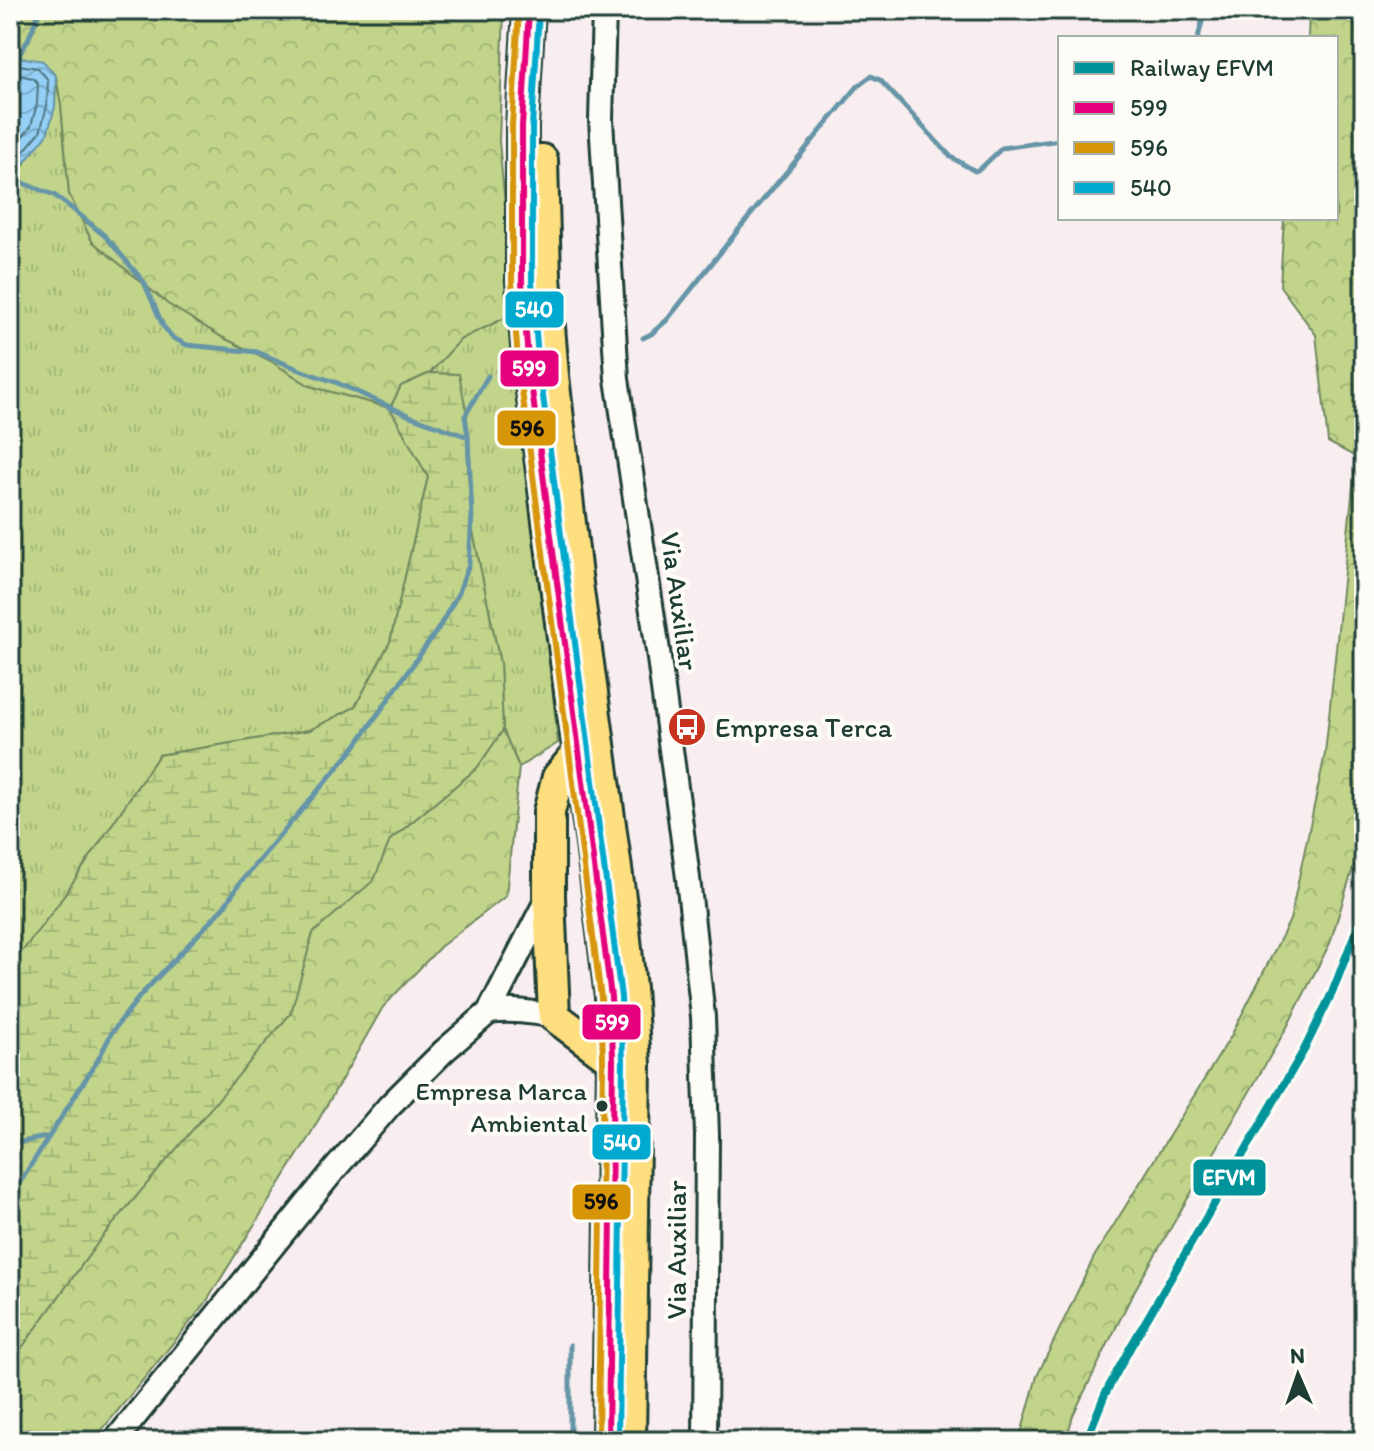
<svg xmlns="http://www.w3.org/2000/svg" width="1374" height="1451" font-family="Itim,sans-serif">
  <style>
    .grass { fill: url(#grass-tufts); stroke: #70885f; stroke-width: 2 }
    .forest { fill: url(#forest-crowns); stroke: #70885f; stroke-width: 2 }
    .wetland { fill: url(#wetland-marsh); stroke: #70885f; stroke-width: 2 }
    .water { fill: url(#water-waves); stroke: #6695a8; stroke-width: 2 }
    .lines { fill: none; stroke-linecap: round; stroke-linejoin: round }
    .shore { stroke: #4e7781; stroke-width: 2 }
    .stream { stroke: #6695a8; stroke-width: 5 }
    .minor-casing { stroke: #1f3d34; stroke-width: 28 }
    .highway-casing { stroke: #1f3d34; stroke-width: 36 }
    .minor { stroke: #fdfcf7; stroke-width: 22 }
    .highway { stroke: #fedf80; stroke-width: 30 }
    .bus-1-casing { stroke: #fdfcf7; stroke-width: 12 }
    .bus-2-casing { stroke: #fdfcf7; stroke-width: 12 }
    .bus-3-casing { stroke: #fdfcf7; stroke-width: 12 }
    .bus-1 { stroke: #e5007d; stroke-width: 6 }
    .bus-2 { stroke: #d79608; stroke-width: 6 }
    .bus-3 { stroke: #00a9ce; stroke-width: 6 }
    .rail-1-casing { stroke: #fdfcf7; stroke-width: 14 }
    .rail-1 { stroke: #00939a; stroke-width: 8 }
    .bus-dot { fill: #1f3d34; stroke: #fdfcf7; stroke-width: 3 }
    .labels { text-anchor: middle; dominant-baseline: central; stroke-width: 8; stroke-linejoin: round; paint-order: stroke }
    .bus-label { font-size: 26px; fill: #1f3d34; stroke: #fdfcf7; text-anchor: end }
    .street-label { font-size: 28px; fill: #1f3d34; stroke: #fdfcf7 }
    .poi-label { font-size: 28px; fill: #1f3d34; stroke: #fdfcf7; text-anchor: start }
    .line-badge { stroke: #fdfcf7; stroke-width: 3 }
    .badge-label { font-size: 22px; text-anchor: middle; font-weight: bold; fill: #fff }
    .pale-badge-label { font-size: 22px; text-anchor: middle; font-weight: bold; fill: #111 }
  </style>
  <defs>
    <pattern id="grass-tufts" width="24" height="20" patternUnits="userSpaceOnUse" patternTransform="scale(2)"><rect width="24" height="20" fill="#c1d48a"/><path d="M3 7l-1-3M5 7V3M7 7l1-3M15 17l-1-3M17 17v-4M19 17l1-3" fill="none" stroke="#a5b778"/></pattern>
    <pattern id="forest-crowns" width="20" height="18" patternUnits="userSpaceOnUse" patternTransform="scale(2)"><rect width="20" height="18" fill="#c1d48a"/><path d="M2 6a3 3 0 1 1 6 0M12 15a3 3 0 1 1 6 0" fill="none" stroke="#a5b778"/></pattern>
    <pattern id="wetland-marsh" width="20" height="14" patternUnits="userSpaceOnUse" patternTransform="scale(2)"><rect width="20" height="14" fill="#c1d48a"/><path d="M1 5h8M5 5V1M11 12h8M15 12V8" fill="none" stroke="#a5b778"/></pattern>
    <pattern id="water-waves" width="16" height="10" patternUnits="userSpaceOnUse" patternTransform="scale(2)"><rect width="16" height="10" fill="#95cff5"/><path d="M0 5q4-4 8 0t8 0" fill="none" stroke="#79a9c7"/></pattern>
  </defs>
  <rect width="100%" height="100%" fill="#f9eeef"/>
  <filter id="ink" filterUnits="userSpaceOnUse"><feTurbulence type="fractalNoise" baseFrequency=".0125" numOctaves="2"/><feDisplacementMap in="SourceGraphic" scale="16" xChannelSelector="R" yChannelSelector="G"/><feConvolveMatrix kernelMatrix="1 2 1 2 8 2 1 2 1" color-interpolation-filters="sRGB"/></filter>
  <g filter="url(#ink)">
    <!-- grass -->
    <g class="grass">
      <path d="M56,76l5,29 8,89 23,47 76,63 54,33 47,23 41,26 80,22 38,69 -38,165 -35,65 -45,23 -151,25 -102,151 -47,61v-787l14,-15 31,-58z"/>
      <path d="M515,313l22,232 21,198 -39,24 -16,-37 -3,-67 -27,-131 -5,-57 -38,-102 31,-34z"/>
    </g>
    <!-- forest -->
    <g class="forest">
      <path d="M10,10h494l-5,131 16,172 -54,26 -31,34 -29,13 -11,22 -80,-22 -41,-26 -47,-23 -54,-33 -76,-63 -23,-47 -8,-89 -5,-29 -46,-17z"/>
      <path d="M1309,10h55v817l-5,21 -29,95 -43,84 -155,268 -59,120 -7,26h-47l18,-65 57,-119 137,-221 59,-116 35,-166 31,-297 -28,-15 -12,-107 -36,-49 4,-68h52v-180h-28z"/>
      <path d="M503,730l16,37 -13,129 -66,51 -57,60 -76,133 -102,164 -112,137h-83v-77l92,-127 188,-224 23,-80 60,-53 17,-40 87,-72z"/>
    </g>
    <!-- wetland -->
    <path class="wetland" d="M430,373l29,1 8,41 1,60 5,57 27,131 3,67 -26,38 -87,72 -16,40 -61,53 -22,80 -189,224 -92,127v-397l47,-61 102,-151 151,-25 45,-23 35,-65 38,-165 -38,-69 11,-22z"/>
    <!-- water -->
    <path class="water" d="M18,57l25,4 13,15 -1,31 -8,28 -37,45v-121z"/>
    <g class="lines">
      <!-- shore -->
      <g class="shore">
        <path d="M10,66l9,-1 19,3 10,12 -1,26 -7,26 -30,36"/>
        <path d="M10,76l9,-1 14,3 5,5 -1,21 -6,22 -21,27"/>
      </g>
      <!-- stream -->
      <g class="stream">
        <path d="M1198,38l7,-28"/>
        <path d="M10,70l18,-30 12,-30"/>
        <path d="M10,178l44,17 20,15 32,27 38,45 19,44 10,12 14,7 70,7 48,20 30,10 75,34 58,21"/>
        <path d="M643,338l8,-4 16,-14 72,-91 119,-143 13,-10 9,4 71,77 24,14 5,-2 22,-21 58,-8"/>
        <path d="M10,1144l37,-7"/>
        <path d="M10,1198l89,-140 13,-26 28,-36 84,-89 15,-23 115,-136 84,-119 21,-37 10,-28 3,-48 -4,-79 -3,-21 23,-40"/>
        <path d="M570,1345v96"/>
      </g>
      <!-- minor casing -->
      <g class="minor-casing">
        <g id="minor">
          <path d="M604,10l-3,110 16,259 41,272 30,227 15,139 4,118 -2,306"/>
          <path d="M489,1012c22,-3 42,0 65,4"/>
          <path d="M115,1441l219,-271 55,-64 55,-55 45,-39 59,-115"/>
        </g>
      </g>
      <!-- highway casing -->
      <g class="highway-casing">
        <g id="highway">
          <path d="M529,10l-7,116v156l6,77 27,218 17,129 20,138 19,153 2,63 -5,381"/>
          <path d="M542,160l3,117 8,99 23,200 47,344 7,68 5,76 -5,377"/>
          <path d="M578,753l-20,24 -9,35v84l5,120 59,44"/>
        </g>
      </g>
      <!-- minor -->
      <use href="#minor" class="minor"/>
      <!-- highway -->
      <use href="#highway" class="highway"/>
      <!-- bus-1 casing -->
      <g class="bus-1-casing">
        <path id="bus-1" d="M529,10l-7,116v156l6,77 83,638 2,63 -5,381"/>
      </g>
      <!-- bus-2 casing -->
      <g class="bus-2-casing">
        <path id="bus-2" d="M519,10l-7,116v156l6,78 83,638 2,62 -5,381"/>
      </g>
      <!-- bus-3 casing -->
      <g class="bus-3-casing">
        <path id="bus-3" d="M539,11l-7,115v156l6,76 83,639 2,63 -5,381"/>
      </g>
      <!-- bus-1 -->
      <use href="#bus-1" class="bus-1"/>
      <!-- bus-2 -->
      <use href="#bus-2" class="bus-2"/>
      <!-- bus-3 -->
      <use href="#bus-3" class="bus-3"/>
      <!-- rail-1 casing -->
      <g class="rail-1-casing">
        <path id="rail-1" d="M1086,1441l19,-47 25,-46 174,-298 28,-57 32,-83"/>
      </g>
      <!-- rail-1 -->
      <use href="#rail-1" class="rail-1"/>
    </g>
  </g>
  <!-- icons -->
  <defs>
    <g id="bus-disc" transform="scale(2)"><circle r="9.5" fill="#c8321e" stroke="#fdfcf7"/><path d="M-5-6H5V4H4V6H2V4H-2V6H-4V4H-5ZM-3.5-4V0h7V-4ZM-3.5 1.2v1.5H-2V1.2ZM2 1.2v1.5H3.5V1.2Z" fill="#fff"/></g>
  </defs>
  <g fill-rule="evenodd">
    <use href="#bus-disc" x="687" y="727"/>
  </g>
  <!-- markers -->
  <circle class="bus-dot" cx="602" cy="1106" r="7"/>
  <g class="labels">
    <!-- bus labels -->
    <g class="bus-label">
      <text x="587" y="1091">Empresa Marca<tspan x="587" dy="32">Ambiental</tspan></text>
    </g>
    <!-- street labels -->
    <g class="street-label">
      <text transform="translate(680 601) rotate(82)">Via Auxiliar</text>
      <text transform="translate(676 1250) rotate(-90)">Via Auxiliar</text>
    </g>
    <!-- poi labels -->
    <g class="poi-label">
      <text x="715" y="727">Empresa Terca</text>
    </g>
  </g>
  <g class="line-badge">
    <rect x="504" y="290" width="61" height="39" rx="8" fill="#00a9ce"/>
    <rect x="499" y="349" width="61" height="39" rx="8" fill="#e5007d"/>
    <rect x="496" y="409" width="61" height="38" rx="8" fill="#d79608"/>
    <rect x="581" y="1003" width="61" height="38" rx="8" fill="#e5007d"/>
    <rect x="591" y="1123" width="61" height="38" rx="8" fill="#00a9ce"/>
    <rect x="1192" y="1158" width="75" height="39" rx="8" fill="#00939a"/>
    <rect x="571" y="1183" width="61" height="38" rx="8" fill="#d79608"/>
  </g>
  <g class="badge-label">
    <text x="534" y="317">540</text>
    <text x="529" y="376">599</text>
    <text x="612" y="1030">599</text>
    <text x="622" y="1150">540</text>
    <text x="1229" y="1185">EFVM</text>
  </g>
  <g class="pale-badge-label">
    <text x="527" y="436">596</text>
    <text x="601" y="1209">596</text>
  </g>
  <!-- margin -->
  <rect width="1374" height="1451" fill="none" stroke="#fdfcf7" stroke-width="40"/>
  <rect x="20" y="20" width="1334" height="1411" fill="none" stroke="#1f3d34" stroke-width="3" filter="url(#ink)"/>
  <!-- legend -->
  <rect x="1058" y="36" width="280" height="184" fill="#fdfcf7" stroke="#a4b0a9" stroke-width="2"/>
  <rect x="1074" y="62" width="40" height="12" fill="#00939a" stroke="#a4b0a9" stroke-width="2"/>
  <text x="1130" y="76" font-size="24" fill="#1f3d34">Railway EFVM</text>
  <rect x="1074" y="102" width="40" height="12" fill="#e5007d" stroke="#a4b0a9" stroke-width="2"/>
  <text x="1130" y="116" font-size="24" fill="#1f3d34">599</text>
  <rect x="1074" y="142" width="40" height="12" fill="#d79608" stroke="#a4b0a9" stroke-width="2"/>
  <text x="1130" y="156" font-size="24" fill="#1f3d34">596</text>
  <rect x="1074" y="182" width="40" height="12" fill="#00a9ce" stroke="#a4b0a9" stroke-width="2"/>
  <text x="1130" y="196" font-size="24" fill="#1f3d34">540</text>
  <!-- north arrow -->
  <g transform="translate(1298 1375) rotate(358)" stroke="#fdfcf7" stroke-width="6" paint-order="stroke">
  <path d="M0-6L14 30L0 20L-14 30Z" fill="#1f3d34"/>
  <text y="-12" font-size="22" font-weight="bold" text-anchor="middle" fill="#1f3d34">N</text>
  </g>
</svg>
